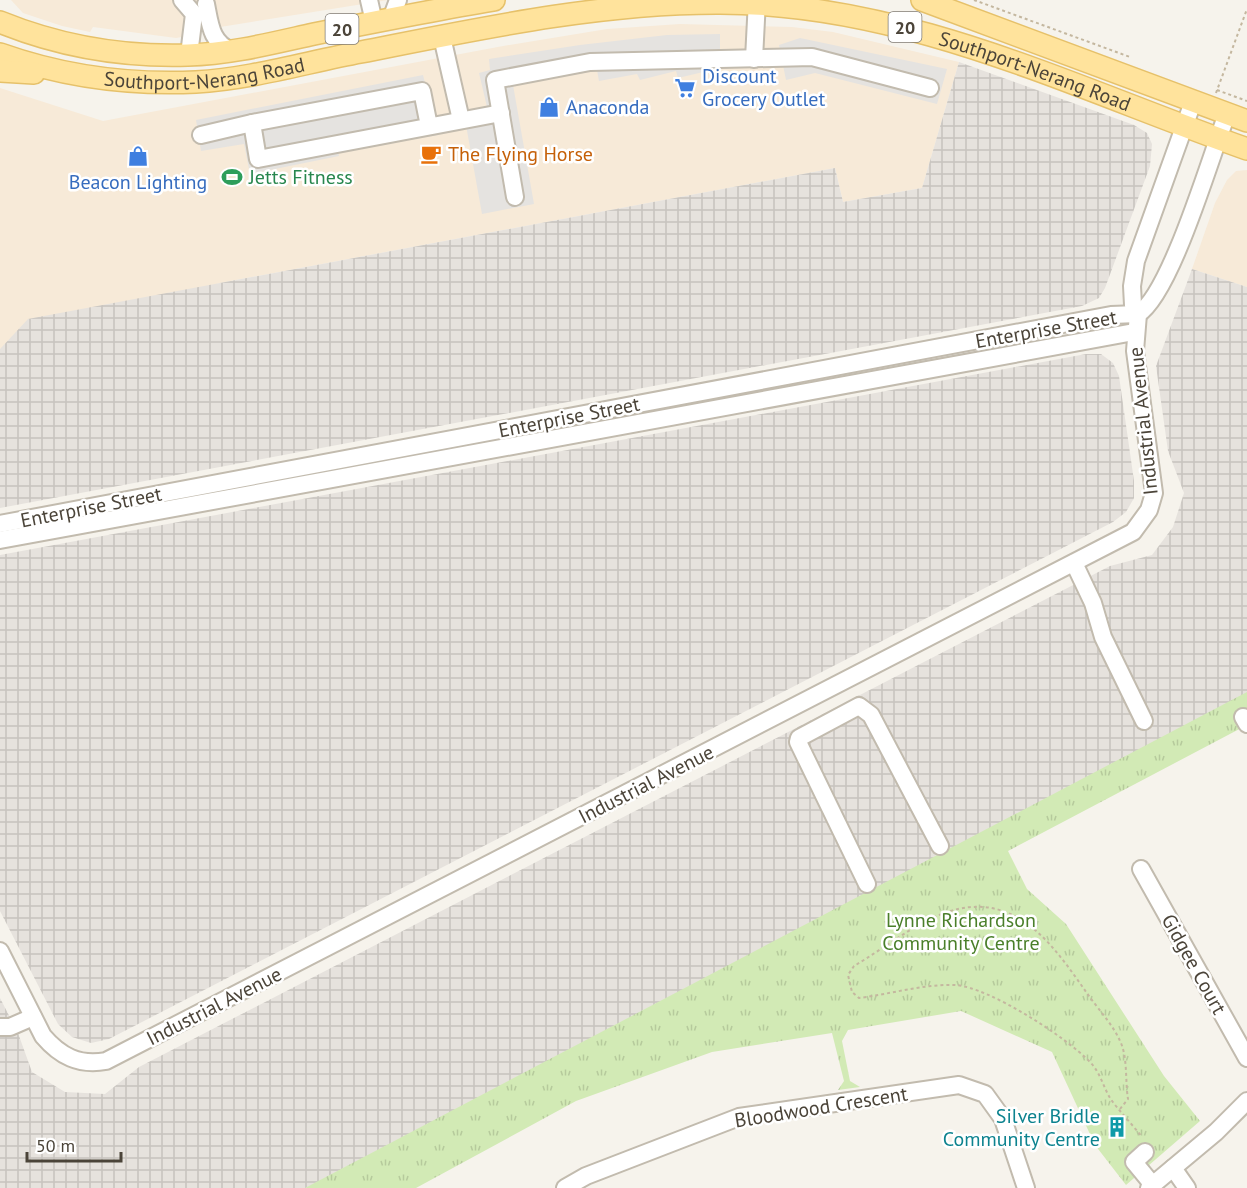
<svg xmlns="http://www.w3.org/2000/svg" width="1247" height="1188" font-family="'PT Sans',sans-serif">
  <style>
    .commercial { fill: #f7ead8 }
    .industrial { fill: url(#industrial-grid) }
    .park { fill: url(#park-tufts) }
    .parking { fill: #e5e3e0 }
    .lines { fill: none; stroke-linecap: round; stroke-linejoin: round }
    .minor-casing { stroke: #c2bbae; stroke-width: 20 }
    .major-casing { stroke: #e6c16a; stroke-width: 24 }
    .path { stroke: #c4b79f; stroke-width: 2; stroke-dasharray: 3 3; stroke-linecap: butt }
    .minor { stroke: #fff; stroke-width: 16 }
    .major { stroke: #ffe39c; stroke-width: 21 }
    .labels { text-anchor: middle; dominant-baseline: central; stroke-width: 5; stroke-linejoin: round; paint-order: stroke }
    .shield { fill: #fff; stroke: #817c74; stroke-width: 1.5 }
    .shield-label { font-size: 18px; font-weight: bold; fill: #4b4439 }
    .street-label { font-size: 20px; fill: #4b4439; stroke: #fff }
    .shop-label { font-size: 20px; fill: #366cbe; stroke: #fff; text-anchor: start }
    .food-label { font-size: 20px; fill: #c56008; stroke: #fff; text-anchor: start }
    .leisure-label { font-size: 20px; fill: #27864d; stroke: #fff; text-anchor: start }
    .park-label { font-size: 20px; fill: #4a7f2a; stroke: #fff }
    .culture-label { font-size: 20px; fill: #0d838f; stroke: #fff; text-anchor: end }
  </style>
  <defs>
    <pattern id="industrial-grid" width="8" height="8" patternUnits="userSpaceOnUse" patternTransform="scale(1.5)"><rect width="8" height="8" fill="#e6e2dd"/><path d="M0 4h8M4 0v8" fill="none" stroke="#c7c3be"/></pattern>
    <pattern id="park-tufts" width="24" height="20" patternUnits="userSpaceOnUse" patternTransform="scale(1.5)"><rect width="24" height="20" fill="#d2eab5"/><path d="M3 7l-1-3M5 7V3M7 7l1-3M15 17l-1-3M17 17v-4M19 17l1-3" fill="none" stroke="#b6ca9c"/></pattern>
  </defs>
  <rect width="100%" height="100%" fill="#f6f3ec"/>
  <!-- commercial -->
  <g class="commercial">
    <path d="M11,0h377l-174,28 -21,-1 -6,9 -11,2 -83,-11 -3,5 -28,-6 -39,-13z"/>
    <path d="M680,24l112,3 41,5 126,30 -37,126 -79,14 -8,-34 -615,115 -220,66v-261l103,33 400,-75 104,-17z"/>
    <path d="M1247,170v117l-55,-18 23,-66 12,-23 9,-9z"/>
  </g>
  <!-- industrial -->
  <g class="industrial">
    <path d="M959,62l175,63 13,8 5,11 -2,22 -45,122 -6,10 -17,8 -1082,202v-159l28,-30 807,-151 8,34 79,-14z"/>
    <path d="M1192,269l55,18v406l-941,495h-306v-190l18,35 14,39 33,20 40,2 34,-27 971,-501 42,-11 21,-28 11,-34 -16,-42 -12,-85z"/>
    <path d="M1086,354h15l12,9 6,13 15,105v17l-8,14 -13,10 -1004,517 -18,4 -19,-6 -14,-13 -58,-113v-356z"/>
  </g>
  <!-- park -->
  <path class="park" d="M1247,692v33l-239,126 19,38 39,35 98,152 36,45 -74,64 -31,-40 -43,-93 -91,-41 -113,19 -6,11 8,40 10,6 -22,3 6,-9 -12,-48 -120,19 -136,49 -160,87h-111z"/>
  <!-- parking -->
  <g class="parking">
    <path d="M720,34v34l-42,10 -2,-7 -36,9 -3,-6 -38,7 -2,-11 -84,15 21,119 -52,10 -18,-100 23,-7 -8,-34 11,-3 -1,-11 91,-14 87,-10z"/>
    <path d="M800,38l147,31 -10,35 -122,-31 -29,7 -7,-35z"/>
    <path d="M423,75l15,60 -56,9 -45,2 2,10 -89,18 -6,-30 -43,7 -5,-31z"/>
  </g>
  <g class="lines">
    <!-- minor casing -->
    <g class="minor-casing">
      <g id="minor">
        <path d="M182,0l12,14 -5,41"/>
        <path d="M369,0l5,22"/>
        <path d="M206,4c4,20 5,39 26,47"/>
        <path d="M391,19l7,-19"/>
        <path d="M442,37l19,83"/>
        <path d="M754,59l3,-59"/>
        <path d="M429,126l-7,-35 -170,32 6,36 243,-46"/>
        <path d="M201,135l51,-12"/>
        <path d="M515,197l-20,-117 95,-18 222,-5 118,31"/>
        <path d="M1138,314c33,-20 73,-159 89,-200"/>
        <path d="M0,524l1111,-209 27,-1"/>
        <path d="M0,540l1134,-208"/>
        <path d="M1074,563l19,40 10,34 41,84"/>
        <path d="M1243,717l4,7"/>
        <path d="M1141,869l106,189"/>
        <path d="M867,884l-69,-142 1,-4 60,-32 12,9 69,131"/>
        <path d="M0,951l43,85c17,20 36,30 63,25l1027,-529 16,-22 5,-17 -19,-142 3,-37 -5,-9 -1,-19 4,-25 57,-159"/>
        <path d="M0,1027h10l23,-10"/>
        <path d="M1145,1152l-11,10 19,23"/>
        <path d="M1173,1168l14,20"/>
        <path d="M565,1188l21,-12 153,-59 220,-32 26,9 18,25 23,69"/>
        <path d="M1149,1188l67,-56 31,-31"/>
      </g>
    </g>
    <!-- major casing -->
    <g class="major-casing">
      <g id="major">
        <path d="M922,0l325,121"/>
        <path d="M0,22c59,24 124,35 188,33 43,-1 85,-12 126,-21 60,-12 120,-24 180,-34"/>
        <path id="s1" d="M0,54c62,22 130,31 196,28 55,-3 111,-20 165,-30 117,-23 236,-49 356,-49 188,-1 357,85 530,146"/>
        <path d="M0,71l34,2"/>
      </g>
    </g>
    <!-- path -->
    <g class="path">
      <path d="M974,0l156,57"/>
      <path d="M1217,90l30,11"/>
      <path d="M1216,93l31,-84"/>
      <path d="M1120,1109l8,-10c-3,-18 0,-42 -8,-58 -7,-16 -21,-31 -31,-45 -32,-45 -67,-101 -131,-87 -34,7 -73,39 -104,57l-6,9 4,17 7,6c32,-4 64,-14 96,-13 34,2 111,52 135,77 10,10 13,24 20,36 9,13 22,26 32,39"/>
    </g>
    <!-- minor -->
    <use href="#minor" class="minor"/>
    <!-- major -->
    <use href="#major" class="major"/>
  </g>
  <!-- icons -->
  <defs>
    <g id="supermarket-bare" transform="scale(1.62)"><path d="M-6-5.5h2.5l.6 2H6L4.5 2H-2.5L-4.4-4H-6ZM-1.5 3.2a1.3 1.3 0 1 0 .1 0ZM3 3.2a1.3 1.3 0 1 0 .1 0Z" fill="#3f7fe0" stroke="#fff" stroke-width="2.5" paint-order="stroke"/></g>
    <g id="shop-bare" transform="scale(1.62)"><path d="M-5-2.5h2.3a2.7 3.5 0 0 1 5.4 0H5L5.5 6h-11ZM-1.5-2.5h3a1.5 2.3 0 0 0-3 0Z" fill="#3f7fe0" stroke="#fff" stroke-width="2.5" paint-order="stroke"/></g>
    <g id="cafe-bare" transform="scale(1.62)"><path d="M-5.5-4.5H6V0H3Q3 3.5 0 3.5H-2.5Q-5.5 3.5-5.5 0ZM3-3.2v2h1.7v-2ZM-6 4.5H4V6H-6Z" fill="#e8710a" stroke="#fff" stroke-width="2.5" paint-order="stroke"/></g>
    <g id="stadium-bare" transform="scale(1.62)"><path d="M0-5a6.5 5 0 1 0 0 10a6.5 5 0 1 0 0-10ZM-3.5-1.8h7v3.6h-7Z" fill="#2e9e5b" stroke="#fff" stroke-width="2.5" paint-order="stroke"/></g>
    <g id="building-bare" transform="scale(1.62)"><path d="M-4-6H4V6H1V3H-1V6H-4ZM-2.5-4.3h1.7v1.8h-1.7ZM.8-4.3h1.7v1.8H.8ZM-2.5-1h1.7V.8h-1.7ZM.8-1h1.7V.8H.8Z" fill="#0f9aa8" stroke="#fff" stroke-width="2.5" paint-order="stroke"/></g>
  </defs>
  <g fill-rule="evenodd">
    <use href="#supermarket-bare" x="685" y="88"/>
    <use href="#shop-bare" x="549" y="107"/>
    <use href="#cafe-bare" x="431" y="154"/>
    <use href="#shop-bare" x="138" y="156"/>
    <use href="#stadium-bare" x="232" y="177"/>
    <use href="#building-bare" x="1117" y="1127"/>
  </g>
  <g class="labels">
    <!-- shield labels -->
    <g class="shield">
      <rect x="888.5" y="12" width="33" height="30" rx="4.5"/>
      <rect x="325.5" y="14" width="33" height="30" rx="4.5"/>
    </g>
    <g class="shield-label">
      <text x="905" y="27">20</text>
      <text x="342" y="29">20</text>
    </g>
    <!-- street labels -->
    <g class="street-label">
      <text stroke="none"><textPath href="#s1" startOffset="208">Southport-Nerang Road</textPath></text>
      <text stroke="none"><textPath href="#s1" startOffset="1054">Southport-Nerang Road</textPath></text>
      <text transform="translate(1046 329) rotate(-10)">Enterprise Street</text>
      <text transform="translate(569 417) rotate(-11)">Enterprise Street</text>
      <text transform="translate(1143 421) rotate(-96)">Industrial Avenue</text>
      <text transform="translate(91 507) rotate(-11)">Enterprise Street</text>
      <text transform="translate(646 784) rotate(-27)">Industrial Avenue</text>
      <text transform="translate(1194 964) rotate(61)">Gidgee Court</text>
      <text transform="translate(214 1006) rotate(-27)">Industrial Avenue</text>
      <text transform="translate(821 1107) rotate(-9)">Bloodwood Crescent</text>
    </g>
    <!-- shop labels -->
    <g class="shop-label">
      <text x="702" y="76">Discount<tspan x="702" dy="23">Grocery Outlet</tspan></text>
      <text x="566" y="107">Anaconda</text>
      <text x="138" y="182" text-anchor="middle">Beacon Lighting</text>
    </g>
    <!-- food labels -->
    <g class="food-label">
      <text x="448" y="154">The Flying Horse</text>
    </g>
    <!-- leisure labels -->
    <g class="leisure-label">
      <text x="249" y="177">Jetts Fitness</text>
    </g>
    <!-- park labels -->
    <g class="park-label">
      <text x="961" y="920">Lynne Richardson<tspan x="961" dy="23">Community Centre</tspan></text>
    </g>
    <!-- culture labels -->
    <g class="culture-label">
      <text x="1100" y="1116">Silver Bridle<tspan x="1100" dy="23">Community Centre</tspan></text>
    </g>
  </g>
  <!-- scale -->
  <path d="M27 1152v9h94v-9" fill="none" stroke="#4b4439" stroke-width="3"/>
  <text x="36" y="1152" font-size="18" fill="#4b4439" stroke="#ffffff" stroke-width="4.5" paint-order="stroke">50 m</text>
</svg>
